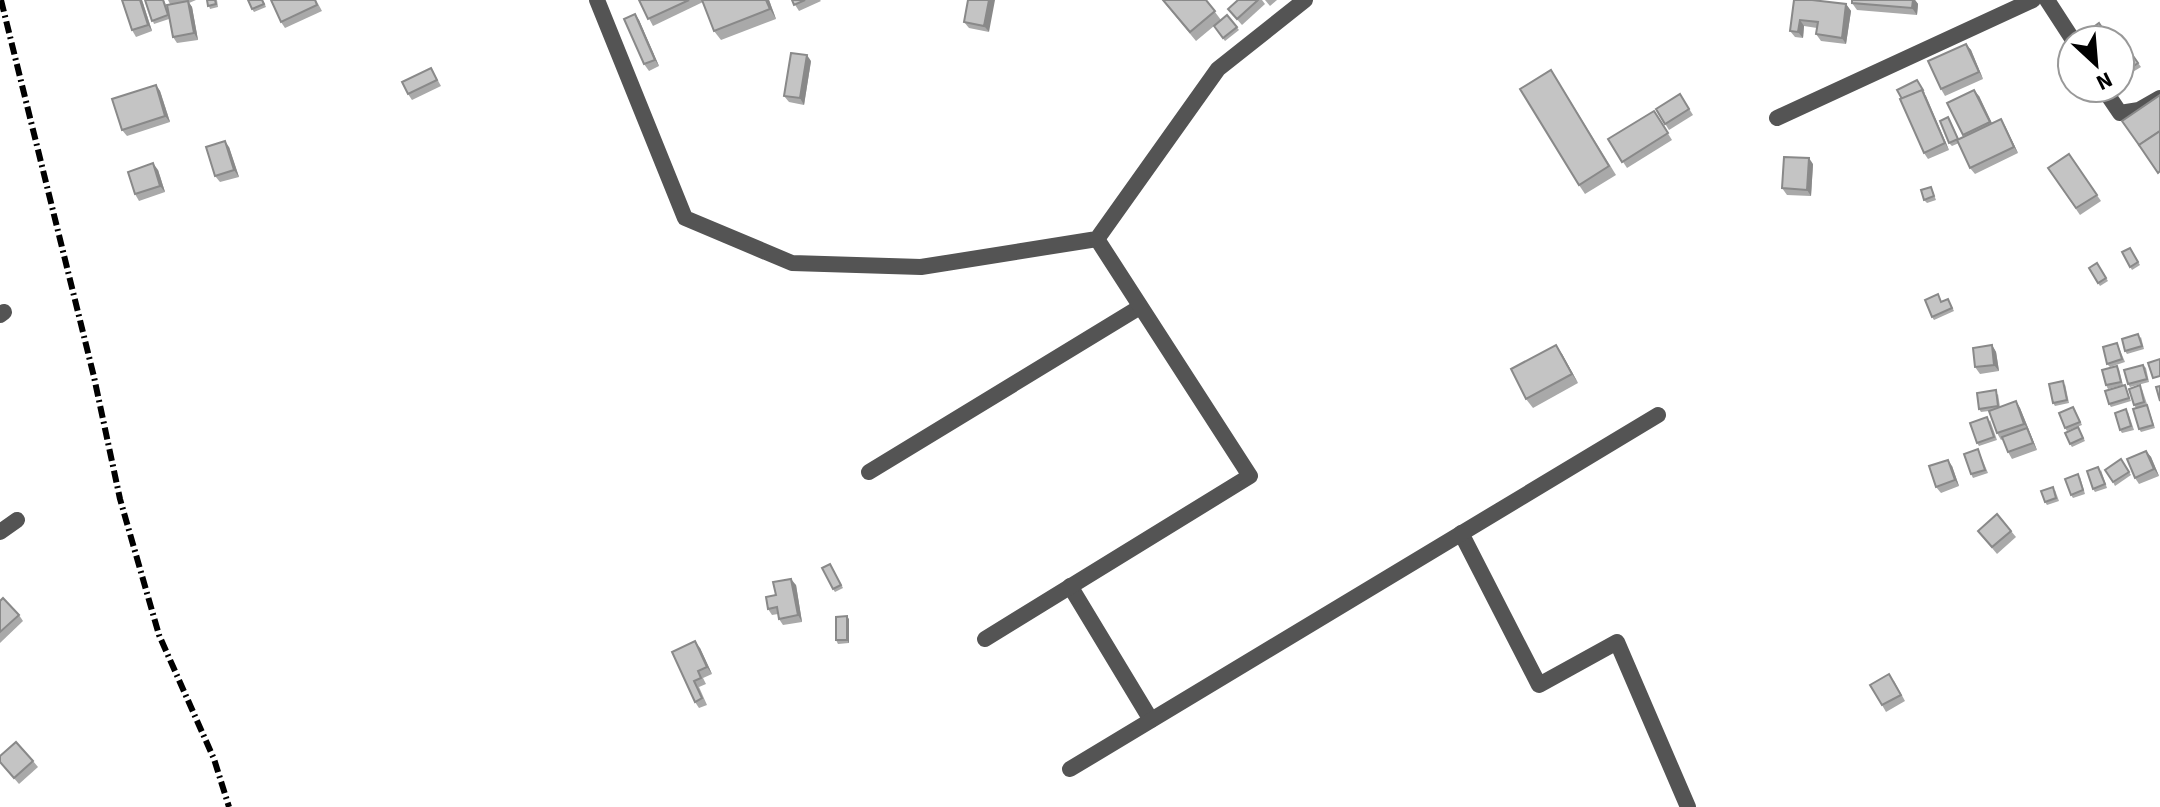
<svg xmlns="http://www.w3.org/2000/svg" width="2160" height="807" font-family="'Source Sans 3',sans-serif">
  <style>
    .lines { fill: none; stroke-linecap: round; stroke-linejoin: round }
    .minor { stroke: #545454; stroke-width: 16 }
    .rail { stroke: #000; stroke-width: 6; stroke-dasharray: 12 4 2 4; stroke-linecap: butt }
    .wall { fill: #a9a9a9 }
    .shaded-wall { fill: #898989 }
    .building { fill: #c4c4c4; stroke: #898989; stroke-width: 2 }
  </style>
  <rect width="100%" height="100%" fill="#fff"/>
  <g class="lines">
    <!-- minor -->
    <g class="minor">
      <path d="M597,0l88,218 107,45 129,4 176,-28 121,-170 87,-69"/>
      <path d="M2047,0l26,40"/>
      <path d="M2103,88l17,25 19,-3 21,-12"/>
      <path d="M1777,118l256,-118"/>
      <path d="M0,315l4,-3"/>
      <path d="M869,472l271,-165"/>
      <path d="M0,532l17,-12"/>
      <path d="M1461,533l78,152 78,-43 71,165"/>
      <path d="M1070,586l81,134"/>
      <path d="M985,639l265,-163 -153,-237"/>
      <path d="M1070,769l588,-354"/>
    </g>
    <!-- rail -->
    <path class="rail" d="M1,0l93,377 26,122 39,136 55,124 15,48"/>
  </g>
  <!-- wall -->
  <g class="wall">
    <path d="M140,0h2l10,31 -16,6 -4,-7z"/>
    <path d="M145,0h19l4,10 2,-6 -2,-4h28l-7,3 3,4 6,33 -21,3 -4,-6 -4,-18 -15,5z"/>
    <path d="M207,0h10l1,7 -8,2z"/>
    <path d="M263,0l3,7 -12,5 -2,-3z"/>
    <path d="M316,0l6,11 -37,17 -4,-6z"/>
    <path d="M639,0h63l1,2 -50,24z"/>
    <path d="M702,0h67l7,19 -55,21 -7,-9z"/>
    <path d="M792,0h28l1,1 -22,10z"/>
    <path d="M968,0l21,32 -20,-4 -5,-6z"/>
    <path d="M1162,0h44l15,20 6,-5 12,15 -14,11 -11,-15 -18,15z"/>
    <path d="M1238,0h24l3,4 -23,21 -14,-16z"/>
    <path d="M1265,0h12l-7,6z"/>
    <path d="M1794,0l52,4 5,7 -5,33 -25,-3 -5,-7 1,-6 -13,-2 -1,12 -8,-1 -5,-6z"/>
    <path d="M1915,0l3,4 -1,11 -60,-5 -5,-7z"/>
    <path d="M635,14l4,6 20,46 -10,5 -5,-7z"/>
    <path d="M1966,44l5,6 12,29 -38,17 -4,-7z"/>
    <path d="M2131,53l10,14 -10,6 -8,-13z"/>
    <path d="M811,61l-7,44 -15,-3 -5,-6z"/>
    <path d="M431,68l10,18 -29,14 -4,-6z"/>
    <path d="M1551,70l65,105 -31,19 -6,-9z"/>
    <path d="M1917,80l8,13 -1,1 25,56 -21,9 -4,-6z"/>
    <path d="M156,85l4,6 10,31 -43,14 -5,-6z"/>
    <path d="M1680,94l13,21 -24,15 -13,-21z"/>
    <path d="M1979,96l13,27 9,-4 4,7 13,27 -43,21 -5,-6 -11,-25 -7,3 -3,-3 1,-23 9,20 5,-3 -17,-34z"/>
    <path d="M1654,111l18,29 -45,28 -19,-29z"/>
    <path d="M229,147l10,30 -19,5 -5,-6z"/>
    <path d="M2069,154l32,47 -21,14 -32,-47z"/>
    <path d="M1813,164l-2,32 -24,-1 -5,-7z"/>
    <path d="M158,170l7,22 -26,9 -4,-7z"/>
    <path d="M1931,187l5,13 -9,3 -3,-3z"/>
    <path d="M2130,248l10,17 -8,5 -10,-18z"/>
    <path d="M2097,263l11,18 -8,5 -11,-18z"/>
    <path d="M1948,299l6,12 -20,9 -2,-3 10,-16z"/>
    <path d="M2141,337l3,12 -17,5 -2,-3z"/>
    <path d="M2117,343l8,19 -15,5 -3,-3z"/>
    <path d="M1992,345l4,7 3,19 -19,3 -5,-7z"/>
    <path d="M1562,354l16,29 -45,25 -7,-9z"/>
    <path d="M2143,365l3,3 3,14 -19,5 -2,-3z"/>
    <path d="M2117,366l2,3 4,16 -15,4 -2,-4z"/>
    <path d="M2065,384l4,19 -14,3 -2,-3z"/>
    <path d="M2125,385l6,16 -20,6 -2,-3z"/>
    <path d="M2142,389l13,39 -14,4 -2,-3 -3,-21 -2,-3z"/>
    <path d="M1998,394l2,13 16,-6 4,7 17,42 -25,9 -4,-7 -5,-13 -2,1 -4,-7 -8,-22 -8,1 -2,-3z"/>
    <path d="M2075,410l7,15 -15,6 -2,-3z"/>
    <path d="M2128,412l6,18 -12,3 -2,-3z"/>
    <path d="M1990,420l7,20 -18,6 -2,-3z"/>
    <path d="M2078,427l7,14 -13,6 -2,-3z"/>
    <path d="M1978,449l10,24 -15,5 -2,-4z"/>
    <path d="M2146,451l5,6 8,19 -20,8 -4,-6z"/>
    <path d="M2121,459l10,16 -16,11 -2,-4z"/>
    <path d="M1952,466l7,20 -18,7 -5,-6z"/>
    <path d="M2101,470l6,18 -12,4 -2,-3z"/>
    <path d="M2080,477l5,17 -12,4 -2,-3z"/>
    <path d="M2055,490l4,11 -12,4 -2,-3z"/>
    <path d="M1978,531h33l5,6 -19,17z"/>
    <path d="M832,567l11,21 -8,4 -2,-3z"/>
    <path d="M796,585l6,37 -19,3 -4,-6 -1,-5 -6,1 -4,-6 8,-14z"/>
    <path d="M0,601l19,14 4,6 -23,22z"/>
    <path d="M849,619v24l-11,1 -2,-4z"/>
    <path d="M700,648l12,26 -9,4 3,6 -7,3 8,18 -8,3 -4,-6 -23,-50z"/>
    <path d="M1894,681l11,20 -19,11 -4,-7z"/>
    <path d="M33,761l5,6 -19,17 -19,-22z"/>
  </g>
  <!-- shaded-wall -->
  <g class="shaded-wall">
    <path d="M140,0h2l10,31 -4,-6z"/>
    <path d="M766,0h3l7,19 -6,-10z"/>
    <path d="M989,0h6l-6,32 -5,-6z"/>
    <path d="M1913,0h2l3,4 -1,11 -5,-7z"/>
    <path d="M188,1l4,6 6,33 -4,-7z"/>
    <path d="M1846,4l5,7 -5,33 -4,-6z"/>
    <path d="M635,14l4,6 20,46 -4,-6z"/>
    <path d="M1800,20l4,6 -1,12 -5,-6z"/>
    <path d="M1966,44l5,6 12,29 -4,-7z"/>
    <path d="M807,55l4,6 -7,44 -4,-7z"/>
    <path d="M156,85l4,6 10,31 -5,-6z"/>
    <path d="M1922,90l4,6 23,54 -4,-7z"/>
    <path d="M1974,90l5,6 15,32 -4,-6z"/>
    <path d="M2001,119l4,7 13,27 -4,-6z"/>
    <path d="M225,141l4,6 10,30 -5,-7z"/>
    <path d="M1809,158l4,6 -2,32 -4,-6z"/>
    <path d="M153,163l5,7 7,22 -5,-6z"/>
    <path d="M1556,345l6,9 16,29 -6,-9z"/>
    <path d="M1992,345l4,7 3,19 -5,-6z"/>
    <path d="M2016,401l4,7 17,42 -4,-7 -5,-14 -4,-5z"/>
    <path d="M2146,451l5,6 8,19 -5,-7z"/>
    <path d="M1948,460l4,6 7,20 -4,-6z"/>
    <path d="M791,579l5,6 6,37 -4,-7z"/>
    <path d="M847,616l2,3v24l-2,-3z"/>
    <path d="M695,641l5,7 12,26 -5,-7z"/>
  </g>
  <!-- building -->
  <g class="building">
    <path d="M122,0h18l8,25 -16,5z"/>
    <path d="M145,0h18l5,15 -16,6z"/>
    <path d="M207,0h8l1,4 -8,2z"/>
    <path d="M248,0h14l2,4 -12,5z"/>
    <path d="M271,0h44l2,5 -36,17z"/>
    <path d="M639,0h50l-41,19z"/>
    <path d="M702,0h64l4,9 -56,22z"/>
    <path d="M792,0h13l-11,5z"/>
    <path d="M968,0h21l-5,26 -20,-4z"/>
    <path d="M1163,0h43l9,11 -25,21z"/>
    <path d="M1238,0h20l-21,19 -9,-10z"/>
    <path d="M1794,0h18l34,4 -4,34 -26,-4 2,-12 -18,-2 -2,12 -8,-1z"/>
    <path d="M1852,0h61l-1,8 -60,-5z"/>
    <path d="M188,1l6,32 -21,4 -6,-32z"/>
    <path d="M635,14l20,46 -11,4 -20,-45z"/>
    <path d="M1227,15l10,12 -14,11 -9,-12z"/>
    <path d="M2099,23l11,17h-28l-2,-3z"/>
    <path d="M1966,44l13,28 -38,17 -13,-28z"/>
    <path d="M791,53l16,2 -7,43 -16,-2z"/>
    <path d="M2131,53l7,10 -9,6 -6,-9z"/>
    <path d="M431,68l6,12 -29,14 -6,-12z"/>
    <path d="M1551,70l58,96 -30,19 -59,-96z"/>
    <path d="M1917,80l6,10 -21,9 -5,-9z"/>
    <path d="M156,85l9,31 -43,14 -10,-31z"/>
    <path d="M1922,90l23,53 -21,10 -24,-54z"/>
    <path d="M1974,90l16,32 -27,13 -16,-32z"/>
    <path d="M1680,94l9,15 -24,15 -9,-15z"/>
    <path d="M2160,95v36l-21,14 -17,-24z"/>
    <path d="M1654,111l14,22 -46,29 -14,-23z"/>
    <path d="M1948,117l10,22 -9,4 -9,-22z"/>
    <path d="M2001,119l13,28 -44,21 -13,-28z"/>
    <path d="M2160,131v40l-2,2 -19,-28z"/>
    <path d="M225,141l9,29 -19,6 -9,-29z"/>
    <path d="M2069,154l28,41 -21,13 -28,-40z"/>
    <path d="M1784,157l25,1 -2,32 -25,-2z"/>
    <path d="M153,163l7,23 -25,8 -7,-22z"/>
    <path d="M1931,187l3,9 -10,4 -3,-10z"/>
    <path d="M2130,248l8,14 -8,5 -8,-15z"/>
    <path d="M2097,263l9,15 -8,5 -9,-15z"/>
    <path d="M1938,294l3,8 7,-3 4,9 -20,9 -7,-17z"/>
    <path d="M2138,334l4,12 -17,5 -3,-12z"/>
    <path d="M2117,343l5,16 -15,5 -4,-17z"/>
    <path d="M1556,345l16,29 -46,25 -15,-30z"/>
    <path d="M1992,345l2,20 -19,2 -2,-19z"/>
    <path d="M2160,359v17l-7,2 -5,-15z"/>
    <path d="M2143,365l4,14 -19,5 -4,-14z"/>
    <path d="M2117,366l4,16 -15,3 -4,-15z"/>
    <path d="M2063,381l4,19 -14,3 -4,-19z"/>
    <path d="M2125,385l4,13 -20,6 -4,-13z"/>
    <path d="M2140,385l4,17 -10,3 -5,-16z"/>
    <path d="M2160,386v15l-4,-14z"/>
    <path d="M1996,390l2,16 -19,3 -2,-16z"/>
    <path d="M2016,401l8,23 -27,9 -8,-22z"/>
    <path d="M2147,405l6,20 -14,4 -6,-20z"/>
    <path d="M2073,407l7,15 -15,6 -6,-15z"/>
    <path d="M2126,409l5,17 -11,4 -5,-17z"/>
    <path d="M1987,417l7,20 -17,6 -7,-20z"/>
    <path d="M2078,427l5,11 -13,6 -5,-11z"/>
    <path d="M2027,428l6,15 -25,9 -6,-15z"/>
    <path d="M1978,449l7,21 -14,4 -7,-20z"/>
    <path d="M2146,451l8,18 -19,9 -8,-19z"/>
    <path d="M2121,459l8,13 -16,10 -8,-12z"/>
    <path d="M1948,460l7,20 -19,7 -7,-21z"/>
    <path d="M2098,467l7,17 -12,5 -6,-18z"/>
    <path d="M2078,474l5,16 -12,5 -6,-16z"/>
    <path d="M2053,487l3,11 -11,4 -4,-11z"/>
    <path d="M1997,514l14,17 -19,16 -14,-16z"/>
    <path d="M830,564l11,21 -8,4 -11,-21z"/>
    <path d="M791,579l7,36 -19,4 -2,-12 -9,2 -2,-12 10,-2 -3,-13z"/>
    <path d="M3,598l16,17 -19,17v-31z"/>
    <path d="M847,616v24h-11v-23z"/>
    <path d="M695,641l12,26 -9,4 3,7 -7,3 8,17 -7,4 -23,-50z"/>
    <path d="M1889,674l12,21 -19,10 -12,-20z"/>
    <path d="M16,742l17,19 -19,17 -14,-16v-6z"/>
  </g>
  <!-- north arrow -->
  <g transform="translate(2096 64) rotate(154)"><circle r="38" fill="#ffffff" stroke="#999999" stroke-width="2"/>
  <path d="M0-6L14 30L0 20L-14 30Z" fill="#000000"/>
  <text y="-12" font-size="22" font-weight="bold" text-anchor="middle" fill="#000000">N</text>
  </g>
</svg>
